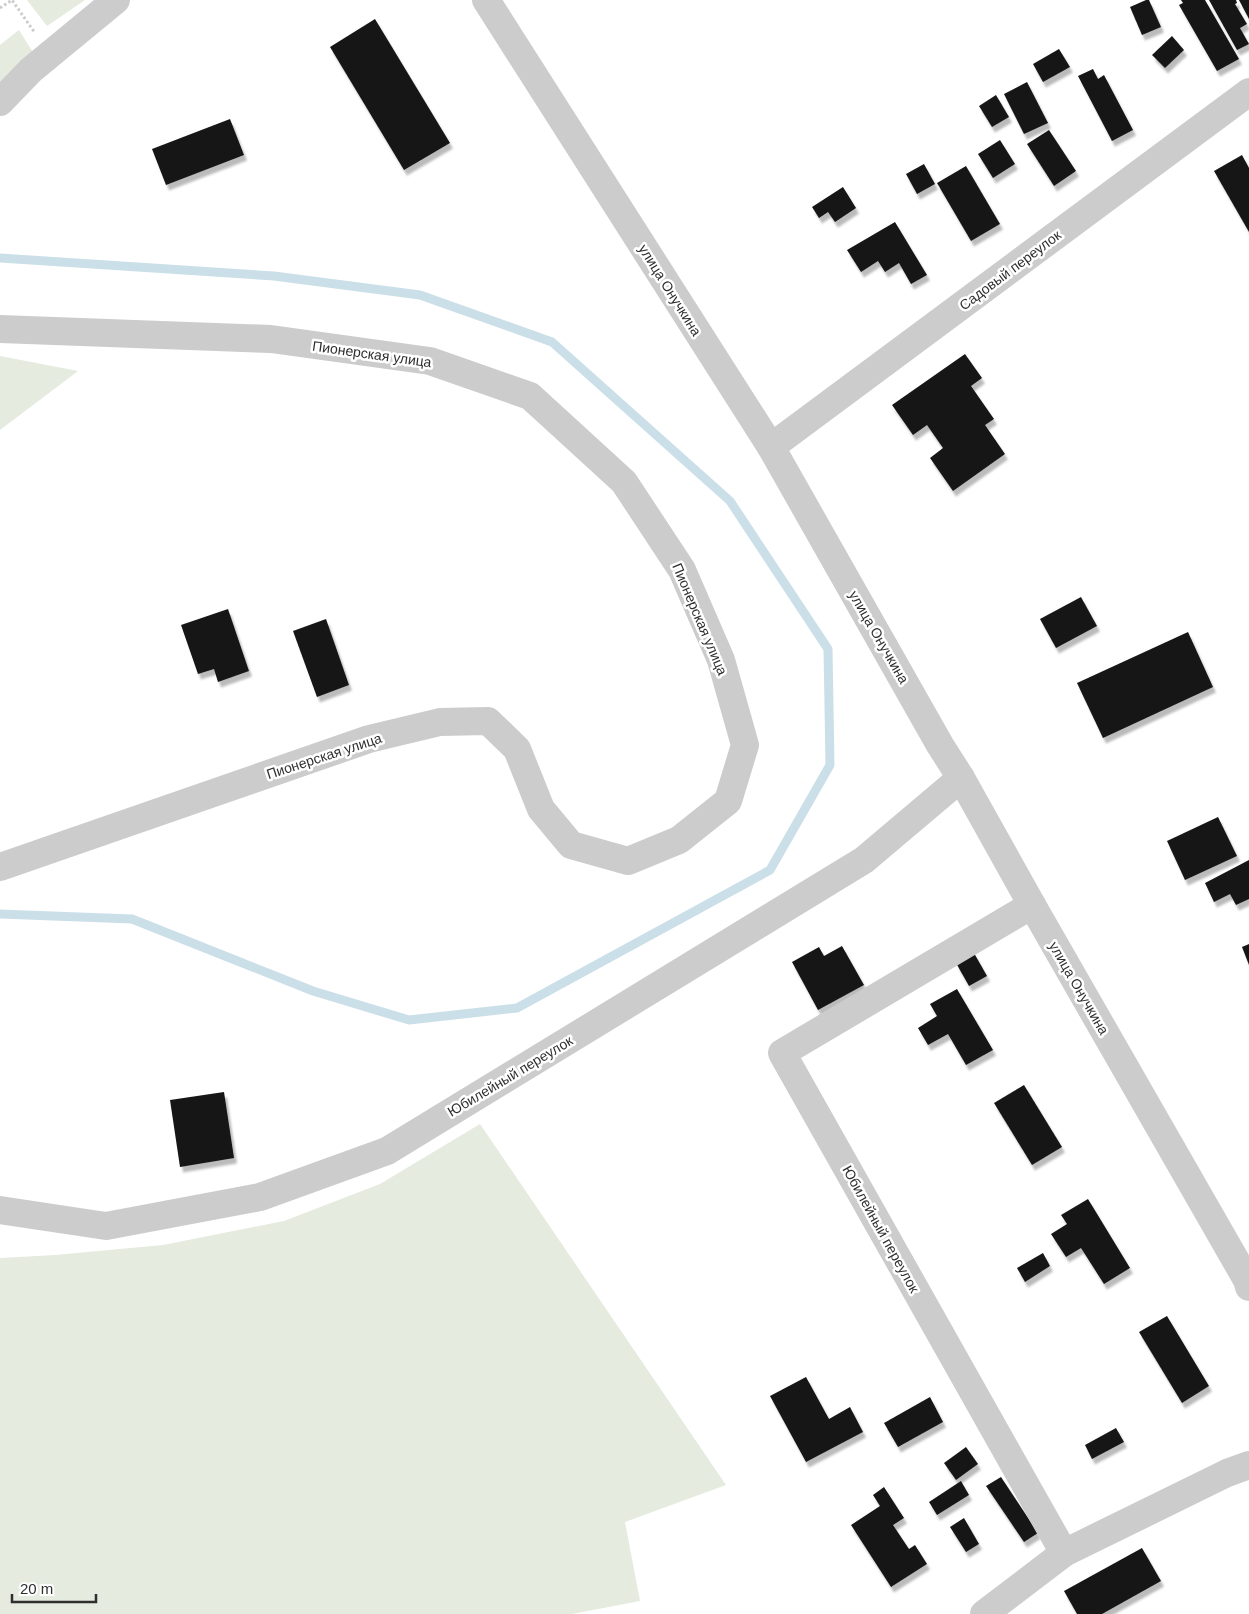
<svg xmlns="http://www.w3.org/2000/svg" width="1249" height="1614" font-family="Helvetica,sans-serif">
  <style>
    .green { fill: #e5ebde }
    .lines { fill: none; stroke-linecap: round; stroke-linejoin: round }
    .stream { stroke: #cbdfe9; stroke-width: 9 }
    .building { fill: #161616; filter: url(#shadow) }
    .path { stroke: #ccc; stroke-width: 3; stroke-dasharray: 2.5 2.5; stroke-linecap: butt }
    .minor { stroke: #ccc; stroke-width: 28 }
    .labels { text-anchor: middle; dominant-baseline: central; stroke-width: 5; stroke-linejoin: round; paint-order: stroke }
    .street-label { font-size: 14px; fill: #2f2f2f; stroke: #fff }
  </style>
  <defs>
    <filter id="shadow"><feDropShadow dx="3" dy="5.5" stdDeviation="1" flood-color="#0004"/></filter>
  </defs>
  <rect width="100%" height="100%" fill="#fff"/>
  <!-- green -->
  <g class="green">
    <path d="M27,0h58l-38,26z"/>
    <path d="M19,30l15,24 -34,36v-45z"/>
    <path d="M0,356l78,15 -78,59z"/>
    <path d="M480,1124l246,361 -101,37 15,79 -68,13h-572v-356l55,-3 108,-10 121,-24 96,-37z"/>
  </g>
  <g class="lines">
    <!-- stream -->
    <path class="stream" d="M0,258l274,18 146,19 132,47 178,159 98,148 2,116 -60,105 -253,138 -108,12 -96,-29 -181,-72 -132,-5"/>
  </g>
  <!-- building -->
  <g class="building">
    <path d="M1146,0h3l12,27 -19,8 -12,-28z"/>
    <path d="M1181,0h24l34,59 -22,12 -38,-66 4,-2z"/>
    <path d="M1209,0h27l1,3 -2,1 12,20 -7,4 9,16 -12,6z"/>
    <path d="M1239,0h10v19z"/>
    <path d="M375,19l75,124 -46,27 -74,-123z"/>
    <path d="M1172,36l12,14 -19,18 -13,-13z"/>
    <path d="M1059,49l11,18 -27,15 -10,-18z"/>
    <path d="M1093,69l5,10 6,-4 29,55 -21,11 -34,-65z"/>
    <path d="M1027,82l21,41 -24,11 -20,-40z"/>
    <path d="M996,95l13,22 -17,10 -13,-21z"/>
    <path d="M230,119l14,36 -78,30 -14,-36z"/>
    <path d="M1049,130l27,41 -22,15 -27,-42z"/>
    <path d="M1000,140l15,24 -22,14 -15,-24z"/>
    <path d="M1242,155l7,13v64l-35,-61z"/>
    <path d="M924,164l11,20 -18,10 -11,-20z"/>
    <path d="M966,166l34,58 -29,17 -34,-58z"/>
    <path d="M843,187l13,21 -21,14 -7,-10 -9,6 -7,-11z"/>
    <path d="M895,222l32,53 -16,9 -12,-21 -14,9 -7,-11 -17,11 -14,-22z"/>
    <path d="M965,354l17,24 -11,8 23,33 -9,6 20,29 -52,37 -23,-33 13,-10 -16,-23 -14,10 -21,-30z"/>
    <path d="M1081,597l16,29 -41,22 -16,-29z"/>
    <path d="M228,609l21,62 -31,11 -4,-13 -16,5 -17,-49z"/>
    <path d="M326,619l23,66 -32,12 -24,-66z"/>
    <path d="M1188,632l25,55 -110,51 -26,-55z"/>
    <path d="M1218,817l19,39 -52,24 -18,-39z"/>
    <path d="M1249,860v39l-13,6 -6,-11 -16,8 -9,-19z"/>
    <path d="M1249,944v21l-7,-18z"/>
    <path d="M842,946l22,39 -46,25 -26,-48 27,-15 5,9z"/>
    <path d="M974,953l13,23 -18,10 -13,-23z"/>
    <path d="M957,989l36,61 -27,15 -18,-31 -20,11 -10,-17 19,-12 -7,-12z"/>
    <path d="M1024,1085l38,62 -30,18 -38,-62z"/>
    <path d="M224,1092l10,66 -54,9 -10,-67z"/>
    <path d="M1088,1199l42,69 -26,16 -23,-36 -15,9 -15,-23 16,-10 -6,-9z"/>
    <path d="M1043,1253l7,13 -25,16 -8,-14z"/>
    <path d="M1167,1316l42,70 -27,17 -43,-71z"/>
    <path d="M806,1377l23,42 21,-12 13,25 -57,30 -36,-66z"/>
    <path d="M930,1397l13,25 -45,25 -14,-24z"/>
    <path d="M1116,1428l8,14 -32,17 -7,-14z"/>
    <path d="M966,1447l12,17 -22,16 -12,-17z"/>
    <path d="M1001,1477l37,56 -14,9 -38,-56z"/>
    <path d="M961,1481l8,14 -32,20 -8,-13z"/>
    <path d="M884,1487l20,31 -11,7 16,24 6,-4 12,19 -36,23 -40,-62 29,-19 -7,-11z"/>
    <path d="M964,1518l15,26 -13,8 -16,-25z"/>
    <path d="M1142,1548l19,33 -59,33h-25l-13,-23z"/>
  </g>
  <g class="lines">
    <!-- path -->
    <path class="path" d="M0,8l12,-8 23,33"/>
    <!-- minor -->
    <g class="minor">
      <path d="M486,0l285,447 169,298 21,33 71,127 215,375 2,7"/>
      <path d="M0,102l31,-32 85,-70"/>
      <path d="M0,329l271,10 159,22 100,35 94,86 58,88 39,90 24,85 -17,56 -49,39 -51,21 -57,-16 -30,-36 -24,-60 -29,-28 -48,1 -71,17 -369,128"/>
      <path d="M771,447l478,-355"/>
      <path d="M1032,905l-250,148 282,500"/>
      <path d="M0,1210l106,16 154,-29 127,-46 477,-291 97,-82"/>
      <path d="M984,1614l80,-61 163,-80 22,-8"/>
    </g>
  </g>
  <g class="labels">
    <!-- street labels -->
    <g class="street-label">
      <text transform="translate(1010 270) rotate(-37)">Садовый переулок</text>
      <text transform="translate(670 290) rotate(58)">улица Онучкина</text>
      <text transform="translate(372 354) rotate(8)">Пионерская улица</text>
      <text transform="translate(700 619) rotate(67)">Пионерская улица</text>
      <text transform="translate(879 637) rotate(60)">улица Онучкина</text>
      <text transform="translate(324 756) rotate(-18)">Пионерская улица</text>
      <text transform="translate(1079 988) rotate(60)">улица Онучкина</text>
      <text transform="translate(510 1076) rotate(-31)">Юбилейный переулок</text>
      <text transform="translate(881 1229) rotate(61)">Юбилейный переулок</text>
    </g>
  </g>
  <!-- scale -->
  <path d="M12 1594v8h84v-8" fill="none" stroke="#2f2f2f" stroke-width="2.5"/>
  <text x="20" y="1594" font-size="15" fill="#2f2f2f" stroke="#ffffff" stroke-width="4" paint-order="stroke">20 m</text>
</svg>
